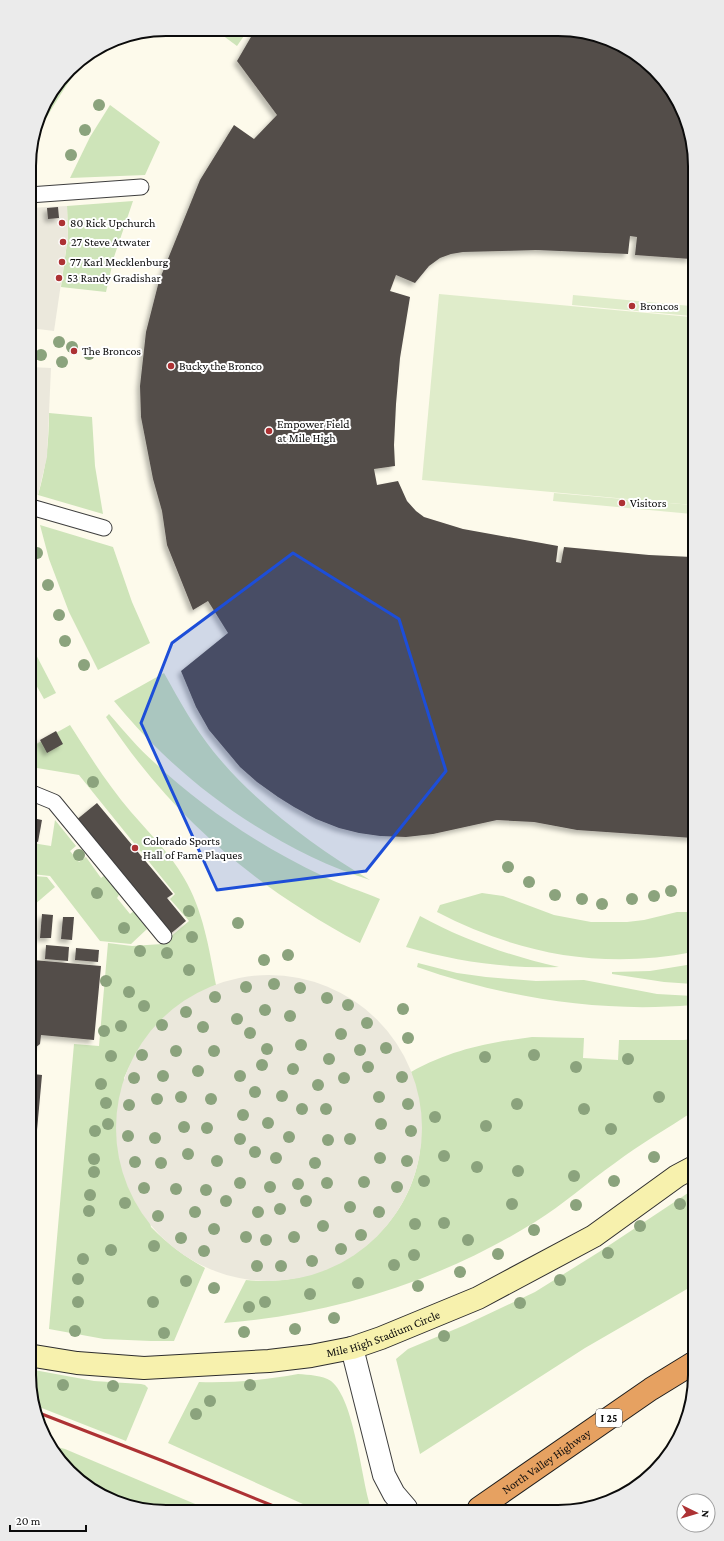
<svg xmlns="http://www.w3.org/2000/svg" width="724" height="1541" font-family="'Crimson Pro',serif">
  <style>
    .green { fill: #cee4b9 }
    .pitch { fill: #dfecca }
    .plaza { fill: #ebe8dc }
    .building { fill: #534d49; filter: url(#shadow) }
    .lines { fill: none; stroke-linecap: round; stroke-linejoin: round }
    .lane-casing { stroke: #3e3e3e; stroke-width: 17 }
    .street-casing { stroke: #3e3e3e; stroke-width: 24 }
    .secondary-casing { stroke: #2d2d2d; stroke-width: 24 }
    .highway-casing { stroke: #1c1c1c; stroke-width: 24 }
    .lane { stroke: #fff; stroke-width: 15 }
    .street { stroke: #fff; stroke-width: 22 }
    .secondary { stroke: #f7f1ad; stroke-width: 22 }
    .highway { stroke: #e6a161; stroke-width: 22 }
    .rail { stroke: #ad3234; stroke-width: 3 }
    .tree { fill: #8ba37d }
    .marked { fill: #1d4ed8; fill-opacity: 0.2; stroke: #1d4ed8; stroke-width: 3; stroke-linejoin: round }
    .poi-dot { fill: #ad3234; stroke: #fff; stroke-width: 1.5 }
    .labels { text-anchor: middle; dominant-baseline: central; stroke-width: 4; stroke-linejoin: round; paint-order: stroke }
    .shield { fill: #fff; stroke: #545454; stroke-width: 1 }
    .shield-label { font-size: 11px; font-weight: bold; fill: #0b0b0b }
    .poi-label { font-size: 12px; fill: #0b0b0b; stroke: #fff; text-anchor: start }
    .street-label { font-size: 12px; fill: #0b0b0b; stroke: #fff }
    .rim { fill: none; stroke: #0b0b0b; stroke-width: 2 }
  </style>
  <defs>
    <filter id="shadow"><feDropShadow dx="-3.5" dy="3.5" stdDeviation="2" flood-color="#0004"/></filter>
  </defs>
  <rect width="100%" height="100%" fill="#fdfaeb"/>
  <!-- green -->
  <g class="green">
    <path d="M214,29l34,1 -11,16z"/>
    <path d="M87,56c-21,29 -40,58 -55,90l11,-41 33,-42z"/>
    <path d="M110,105l50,37 -15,33 -75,3 20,-41z"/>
    <path d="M133,201l-19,56 -8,35 -45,-5 7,-51 -1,-30z"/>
    <path d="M49,413l43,4 3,49 8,48 -65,-19c8,-27 11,-53 11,-82z"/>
    <path d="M40,525l73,22 19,55 18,41 -52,27 -29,-58 -20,-53z"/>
    <path d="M31,645l25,48 -12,6 -13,-23z"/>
    <path d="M164,673c15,27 30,54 49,78 42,52 100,95 157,129 -75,-23 -152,-73 -208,-127 -17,-16 -33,-34 -48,-52z"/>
    <path d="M109,714c15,17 29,34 46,49 49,46 107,84 168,113 18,9 38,15 57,23l-20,44c-105,-56 -188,-126 -254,-226z"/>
    <path d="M70,725c19,30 38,60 61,87 19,22 38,40 53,66 19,32 25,70 32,107 -47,21 -71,46 -92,93l27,149c17,17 33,29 54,41l-31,73h-23l-47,-2 -55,-10 25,-285 25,2 9,-103 24,3 30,-2 27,-23 -19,-22 5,-5 -96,-119 -48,-8v-20z"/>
    <path d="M55,820l21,26 -6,5 9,11 7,-5 15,21 4,-3 15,18 -3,5 13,16 4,-3 13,18 -16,15 -31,-3 -50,-65 -18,-2v-31l19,3z"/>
    <path d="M34,876l13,1 8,10 -21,18 -2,17z"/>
    <path d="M482,893l21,3 51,19 37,7h36l17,-2 33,-8h16v40c-91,18 -175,2 -256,-40l3,-7z"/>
    <path d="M420,916c44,24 90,40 139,51 -53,2 -103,-6 -153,-20z"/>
    <path d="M418,963l39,10 29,4 50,4 48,-1 73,14 36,2v9c-94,8 -187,-7 -276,-38z"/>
    <path d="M693,964v20l-29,-2 -52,-8v-2l38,-1z"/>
    <path d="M532,1037l52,1 -1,20 35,2 1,-20h65l9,-1 1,72c-26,17 -54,33 -79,52 -27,19 -52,42 -80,59 -93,58 -203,93 -311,101l22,-43c87,10 171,-52 175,-142 1,-23 -4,-44 -10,-66 40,-22 75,-29 121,-35z"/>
    <path d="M694,1189v96l-109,63 -165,106 -24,-95 12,-10 57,-24 70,-33 64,-40z"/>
    <path d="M34,1370l60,11 47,3 4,1 3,3 -22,53 -92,-36z"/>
    <path d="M298,1374c11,1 24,1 33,7 24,19 30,98 40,127l-57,1 -146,-66 31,-61c34,1 66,-2 99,-8z"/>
    <path d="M49,1445l16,4 142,60h-67l-64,-31 -24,-27z"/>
  </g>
  <!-- pitch -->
  <g class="pitch">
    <path d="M439,294l252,23 1,188 -270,-25z"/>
    <path d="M573,295l118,11v10l-119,-11z"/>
    <path d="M554,493l138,12v9l-139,-13z"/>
  </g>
  <!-- plaza -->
  <g class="plaza">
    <path d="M67,206l1,30 -14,95 -24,-3 -1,-120z"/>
    <path d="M30,367l21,1 -4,89 -9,38 -7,-2z"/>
    <circle cx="269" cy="1128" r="153"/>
  </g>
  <!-- building -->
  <g class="building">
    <path d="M255,30l329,2 64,31 28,35 14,33 1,128 -56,-4 2,-18 -7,-1 -2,18 -91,-4 -74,2 -12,2 -11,4 -11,8 -14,17 -19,-8 -6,16 20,6 -10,61 -4,46 -2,41 1,21 -21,3 3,16 21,-4 9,20 9,10 8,6 39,12 95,17 -2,16 5,1 3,-16 85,8 43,2 1,281 -116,-8 -43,-8 -37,-2 -64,14 -27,3 -26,-1 -21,-3 -20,-5 -23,-9 -22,-12 -16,-10 -21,-15 -17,-15 -31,-37 -13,-23 -15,-36 47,-38 -20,-32 -15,9 -26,-65 -5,-34 -9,-32 -12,-62 -1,-31 6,-54 13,-51 41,-101 34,-55 20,14 23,-24 -40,-54z"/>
    <path d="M58,207l1,11 -11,1 -1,-11z"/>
    <path d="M56,731l7,13 -16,9 -7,-13z"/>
    <path d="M97,803l76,91 -6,4 19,23 -17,14 -94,-114z"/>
    <path d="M32,818l10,2 -4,22 -6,-2z"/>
    <path d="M42,914l11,1 -2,23h-11z"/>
    <path d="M63,917h11l-2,23 -11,-1z"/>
    <path d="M46,945l23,2 -1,14 -23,-2z"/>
    <path d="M76,948l23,2 -1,12 -23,-2z"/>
    <path d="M33,960l68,6 -7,74 -53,-5 -1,9 -5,4h-3z"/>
    <path d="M33,1074l9,1 -8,88h-1z"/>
  </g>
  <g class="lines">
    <!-- lane casing -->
    <g class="lane-casing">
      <g id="lane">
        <path d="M29,195l112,-8"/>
        <path d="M31,507l73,21"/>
        <path d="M32,793l22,9 110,134"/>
      </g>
    </g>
    <!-- street casing -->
    <g class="street-casing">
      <path id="street" d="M352,1348l32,127 10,19 12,14"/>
    </g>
    <!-- secondary casing -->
    <g class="secondary-casing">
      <g id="secondary">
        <path id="s1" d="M34,1356l43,7 67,5 125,-7 42,-5 41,-8 29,-10 97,-40 116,-62 83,-60 17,-9"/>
      </g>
    </g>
    <!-- highway casing -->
    <g class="highway-casing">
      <g id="highway">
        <path id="s2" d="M479,1508l172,-119 44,-27"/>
      </g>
    </g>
    <!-- lane -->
    <use href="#lane" class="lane"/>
    <!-- street -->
    <use href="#street" class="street"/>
    <!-- secondary -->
    <use href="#secondary" class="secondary"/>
    <!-- highway -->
    <use href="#highway" class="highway"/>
    <!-- rail -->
    <path class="rail" d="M34,1411l129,50 118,48"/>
  </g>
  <!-- trees -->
  <g class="tree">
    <circle cx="99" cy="105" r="6"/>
    <circle cx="85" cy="130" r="6"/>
    <circle cx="71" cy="155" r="6"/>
    <circle cx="59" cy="342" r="6"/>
    <circle cx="72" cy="347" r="6"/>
    <circle cx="89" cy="354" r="6"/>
    <circle cx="41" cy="355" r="6"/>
    <circle cx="62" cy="362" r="6"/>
    <circle cx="37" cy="553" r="6"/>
    <circle cx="48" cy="585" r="6"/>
    <circle cx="59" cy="615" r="6"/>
    <circle cx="65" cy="641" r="6"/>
    <circle cx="84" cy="665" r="6"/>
    <circle cx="93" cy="782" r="6"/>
    <circle cx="79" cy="855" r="6"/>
    <circle cx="508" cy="867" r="6"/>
    <circle cx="529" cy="882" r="6"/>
    <circle cx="671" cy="891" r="6"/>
    <circle cx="97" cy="893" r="6"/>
    <circle cx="555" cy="895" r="6"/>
    <circle cx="654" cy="896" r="6"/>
    <circle cx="582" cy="899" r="6"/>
    <circle cx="632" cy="899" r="6"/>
    <circle cx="602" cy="904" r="6"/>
    <circle cx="189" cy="911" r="6"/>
    <circle cx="238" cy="923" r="6"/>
    <circle cx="124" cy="928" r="6"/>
    <circle cx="192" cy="937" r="6"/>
    <circle cx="140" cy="951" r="6"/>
    <circle cx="167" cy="953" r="6"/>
    <circle cx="288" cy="955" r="6"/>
    <circle cx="264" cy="960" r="6"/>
    <circle cx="189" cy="970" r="6"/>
    <circle cx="106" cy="981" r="6"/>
    <circle cx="274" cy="984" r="6"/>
    <circle cx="246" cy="987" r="6"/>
    <circle cx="300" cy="988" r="6"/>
    <circle cx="129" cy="992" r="6"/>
    <circle cx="215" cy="997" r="6"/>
    <circle cx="327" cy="998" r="6"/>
    <circle cx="348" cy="1005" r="6"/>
    <circle cx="144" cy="1006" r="6"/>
    <circle cx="403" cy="1009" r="6"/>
    <circle cx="265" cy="1010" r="6"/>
    <circle cx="186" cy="1012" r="6"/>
    <circle cx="290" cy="1016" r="6"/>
    <circle cx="237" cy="1019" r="6"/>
    <circle cx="367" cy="1023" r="6"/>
    <circle cx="162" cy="1025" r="6"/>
    <circle cx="121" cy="1026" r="6"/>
    <circle cx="203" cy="1027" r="6"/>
    <circle cx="104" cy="1031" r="6"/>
    <circle cx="250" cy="1033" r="6"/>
    <circle cx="341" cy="1034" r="6"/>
    <circle cx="408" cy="1038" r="6"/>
    <circle cx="301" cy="1045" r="6"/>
    <circle cx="386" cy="1048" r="6"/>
    <circle cx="267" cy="1049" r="6"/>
    <circle cx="360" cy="1050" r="6"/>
    <circle cx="176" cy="1051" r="6"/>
    <circle cx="214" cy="1051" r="6"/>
    <circle cx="142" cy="1055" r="6"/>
    <circle cx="534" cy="1055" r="6"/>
    <circle cx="111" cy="1056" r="6"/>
    <circle cx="485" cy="1057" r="6"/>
    <circle cx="329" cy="1059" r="6"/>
    <circle cx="628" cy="1059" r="6"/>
    <circle cx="262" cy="1065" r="6"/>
    <circle cx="368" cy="1067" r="6"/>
    <circle cx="576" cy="1067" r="6"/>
    <circle cx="293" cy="1069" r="6"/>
    <circle cx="198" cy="1071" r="6"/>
    <circle cx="163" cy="1076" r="6"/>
    <circle cx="240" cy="1076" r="6"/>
    <circle cx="402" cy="1077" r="6"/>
    <circle cx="134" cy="1078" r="6"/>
    <circle cx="344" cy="1078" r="6"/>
    <circle cx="101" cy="1084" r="6"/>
    <circle cx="318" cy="1085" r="6"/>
    <circle cx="255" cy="1092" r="6"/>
    <circle cx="282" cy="1096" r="6"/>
    <circle cx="181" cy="1097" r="6"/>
    <circle cx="379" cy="1097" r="6"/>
    <circle cx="659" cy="1097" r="6"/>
    <circle cx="157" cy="1099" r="6"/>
    <circle cx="211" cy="1099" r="6"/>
    <circle cx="106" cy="1103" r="6"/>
    <circle cx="408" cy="1104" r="6"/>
    <circle cx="517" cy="1104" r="6"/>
    <circle cx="129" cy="1105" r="6"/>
    <circle cx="302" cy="1109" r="6"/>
    <circle cx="326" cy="1109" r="6"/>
    <circle cx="584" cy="1109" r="6"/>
    <circle cx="243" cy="1115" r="6"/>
    <circle cx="435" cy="1117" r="6"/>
    <circle cx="268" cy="1123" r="6"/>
    <circle cx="108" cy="1124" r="6"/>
    <circle cx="381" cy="1124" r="6"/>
    <circle cx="486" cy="1126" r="6"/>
    <circle cx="184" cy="1127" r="6"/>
    <circle cx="207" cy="1128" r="6"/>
    <circle cx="611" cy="1129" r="6"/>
    <circle cx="95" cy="1131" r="6"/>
    <circle cx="411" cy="1131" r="6"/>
    <circle cx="128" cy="1136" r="6"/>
    <circle cx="289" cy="1137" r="6"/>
    <circle cx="155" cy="1138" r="6"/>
    <circle cx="240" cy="1139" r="6"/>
    <circle cx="350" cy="1139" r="6"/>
    <circle cx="328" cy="1140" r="6"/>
    <circle cx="255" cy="1152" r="6"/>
    <circle cx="188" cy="1154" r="6"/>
    <circle cx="444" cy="1156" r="6"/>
    <circle cx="654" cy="1157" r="6"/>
    <circle cx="276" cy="1158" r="6"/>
    <circle cx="380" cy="1158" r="6"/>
    <circle cx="94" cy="1159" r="6"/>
    <circle cx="217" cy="1161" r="6"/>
    <circle cx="407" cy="1161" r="6"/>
    <circle cx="135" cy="1162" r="6"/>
    <circle cx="161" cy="1163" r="6"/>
    <circle cx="315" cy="1163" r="6"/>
    <circle cx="477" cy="1167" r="6"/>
    <circle cx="518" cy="1171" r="6"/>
    <circle cx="94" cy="1172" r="6"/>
    <circle cx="574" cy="1176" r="6"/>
    <circle cx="424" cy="1181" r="6"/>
    <circle cx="614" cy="1181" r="6"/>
    <circle cx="364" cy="1182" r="6"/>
    <circle cx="240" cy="1183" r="6"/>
    <circle cx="327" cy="1183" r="6"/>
    <circle cx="298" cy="1184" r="6"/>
    <circle cx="270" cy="1187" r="6"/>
    <circle cx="397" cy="1187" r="6"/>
    <circle cx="144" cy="1188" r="6"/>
    <circle cx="176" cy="1189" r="6"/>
    <circle cx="206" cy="1190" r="6"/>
    <circle cx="90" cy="1195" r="6"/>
    <circle cx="226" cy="1201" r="6"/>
    <circle cx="306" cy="1201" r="6"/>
    <circle cx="125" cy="1203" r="6"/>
    <circle cx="512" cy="1204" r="6"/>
    <circle cx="680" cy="1204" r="6"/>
    <circle cx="576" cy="1205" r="6"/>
    <circle cx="350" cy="1207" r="6"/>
    <circle cx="280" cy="1209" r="6"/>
    <circle cx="89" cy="1211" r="6"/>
    <circle cx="195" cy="1212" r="6"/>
    <circle cx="258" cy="1212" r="6"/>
    <circle cx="379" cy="1212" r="6"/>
    <circle cx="158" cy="1216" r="6"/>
    <circle cx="444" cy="1223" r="6"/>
    <circle cx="415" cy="1224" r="6"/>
    <circle cx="323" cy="1226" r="6"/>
    <circle cx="640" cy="1226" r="6"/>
    <circle cx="214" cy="1229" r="6"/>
    <circle cx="534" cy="1230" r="6"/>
    <circle cx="361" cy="1235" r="6"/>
    <circle cx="246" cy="1237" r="6"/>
    <circle cx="294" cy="1237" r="6"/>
    <circle cx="181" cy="1238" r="6"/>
    <circle cx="266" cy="1240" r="6"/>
    <circle cx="468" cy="1240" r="6"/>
    <circle cx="154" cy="1246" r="6"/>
    <circle cx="341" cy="1249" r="6"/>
    <circle cx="111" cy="1250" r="6"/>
    <circle cx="204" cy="1251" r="6"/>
    <circle cx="608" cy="1253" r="6"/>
    <circle cx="498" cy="1254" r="6"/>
    <circle cx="414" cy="1255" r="6"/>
    <circle cx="83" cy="1259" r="6"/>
    <circle cx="312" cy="1261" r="6"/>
    <circle cx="394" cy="1265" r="6"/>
    <circle cx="257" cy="1266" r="6"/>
    <circle cx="281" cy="1266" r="6"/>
    <circle cx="460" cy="1272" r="6"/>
    <circle cx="78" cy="1279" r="6"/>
    <circle cx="560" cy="1280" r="6"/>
    <circle cx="186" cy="1281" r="6"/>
    <circle cx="358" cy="1283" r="6"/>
    <circle cx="418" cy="1286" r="6"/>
    <circle cx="214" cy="1288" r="6"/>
    <circle cx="310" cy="1294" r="6"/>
    <circle cx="78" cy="1302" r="6"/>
    <circle cx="153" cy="1302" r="6"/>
    <circle cx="265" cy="1302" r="6"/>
    <circle cx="520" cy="1303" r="6"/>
    <circle cx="249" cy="1307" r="6"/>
    <circle cx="334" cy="1318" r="6"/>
    <circle cx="295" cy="1329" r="6"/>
    <circle cx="75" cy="1331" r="6"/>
    <circle cx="244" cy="1332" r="6"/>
    <circle cx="164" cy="1333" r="6"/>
    <circle cx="444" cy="1336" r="6"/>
    <circle cx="63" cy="1385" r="6"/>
    <circle cx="250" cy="1385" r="6"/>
    <circle cx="113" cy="1386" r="6"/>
    <circle cx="210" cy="1401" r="6"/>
    <circle cx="196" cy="1414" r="6"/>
  </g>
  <!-- marked area -->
  <path class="marked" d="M293,553l106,66 47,152 -80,100 -149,19 -76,-167 31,-80z"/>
  <!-- markers -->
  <g class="poi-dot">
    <circle cx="62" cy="223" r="4"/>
    <circle cx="63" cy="242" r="4"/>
    <circle cx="62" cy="262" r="4"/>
    <circle cx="59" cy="278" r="4"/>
    <circle cx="632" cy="306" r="4"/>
    <circle cx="74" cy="351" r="4"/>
    <circle cx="171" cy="366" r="4"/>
    <circle cx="269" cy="431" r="4"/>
    <circle cx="622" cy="503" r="4"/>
    <circle cx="135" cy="848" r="4"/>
  </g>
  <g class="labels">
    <!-- shield labels -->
    <rect class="shield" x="596" y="1409" width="26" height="18" rx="3"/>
    <g class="shield-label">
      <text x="609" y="1418">I 25</text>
    </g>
    <!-- poi labels -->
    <g class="poi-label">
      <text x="70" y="223">80 Rick Upchurch</text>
      <text x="71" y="242">27 Steve Atwater</text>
      <text x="70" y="262">77 Karl Mecklenburg</text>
      <text x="67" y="278">53 Randy Gradishar</text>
      <text x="640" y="306">Broncos</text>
      <text x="82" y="351">The Broncos</text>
      <text x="179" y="366">Bucky the Bronco</text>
      <text x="277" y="424">Empower Field<tspan x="277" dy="14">at Mile High</tspan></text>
      <text x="630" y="503">Visitors</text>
      <text x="143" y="841">Colorado Sports<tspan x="143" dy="14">Hall of Fame Plaques</tspan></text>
    </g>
    <!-- street labels -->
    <g class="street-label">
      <text stroke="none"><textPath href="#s1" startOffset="354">Mile High Stadium Circle</textPath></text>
      <text stroke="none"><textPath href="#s2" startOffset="82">North Valley Highway</textPath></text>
    </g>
  </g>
  <!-- crop -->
  <path d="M0 0H724V1541H0ZM166 36H558A130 130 0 0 1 688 166V1375A130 130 0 0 1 558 1505H166A130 130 0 0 1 36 1375V166A130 130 0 0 1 166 36Z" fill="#ebebeb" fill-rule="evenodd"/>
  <path class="rim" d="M166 36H558A130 130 0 0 1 688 166V1375A130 130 0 0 1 558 1505H166A130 130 0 0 1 36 1375V166A130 130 0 0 1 166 36Z"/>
  <!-- north arrow -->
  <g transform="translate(696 1513) rotate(95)"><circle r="19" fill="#ffffff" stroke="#9d9d9d"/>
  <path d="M0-3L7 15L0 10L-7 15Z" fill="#ad3234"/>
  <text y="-6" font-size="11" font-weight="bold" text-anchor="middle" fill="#0b0b0b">N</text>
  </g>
  <!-- scale -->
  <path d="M10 1525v6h76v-6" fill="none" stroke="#0b0b0b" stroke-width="2"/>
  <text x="16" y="1525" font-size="12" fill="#0b0b0b" stroke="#ffffff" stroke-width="3" paint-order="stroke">20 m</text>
</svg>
